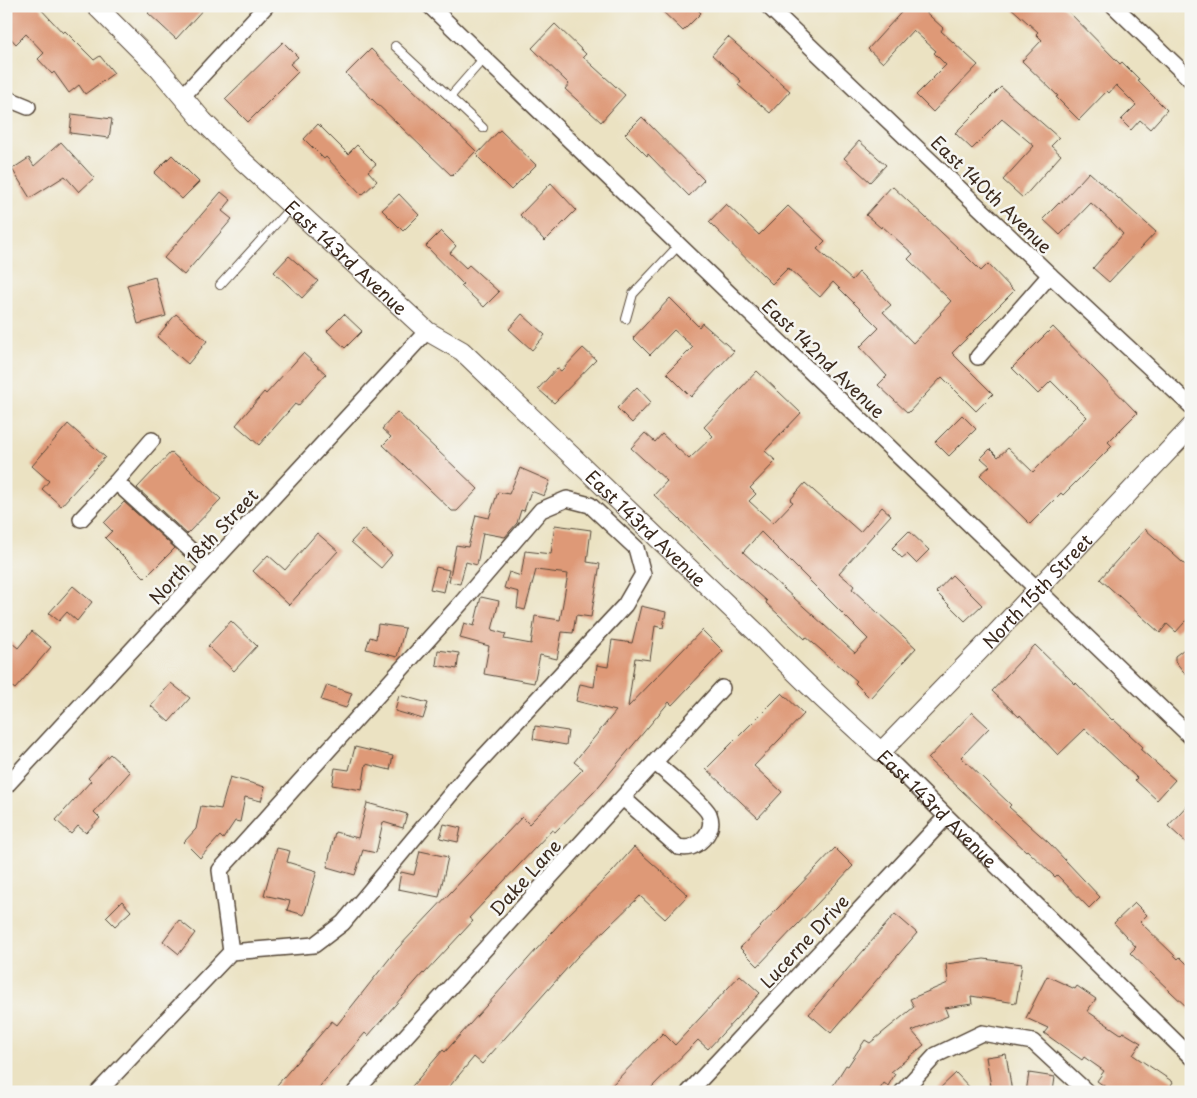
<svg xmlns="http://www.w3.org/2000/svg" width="1197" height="1098" font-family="'Playpen Sans',sans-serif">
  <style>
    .building { fill: #de9977; fill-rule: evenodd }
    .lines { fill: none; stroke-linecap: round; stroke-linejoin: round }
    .service-casing { stroke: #554637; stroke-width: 10 }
    .minor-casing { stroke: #554637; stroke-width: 18 }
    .tertiary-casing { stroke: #554637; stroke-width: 21 }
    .service { stroke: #fff; stroke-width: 8 }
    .minor { stroke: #fff; stroke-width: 15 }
    .tertiary { stroke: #fff; stroke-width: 19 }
    .labels { text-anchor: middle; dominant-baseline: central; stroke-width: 5; stroke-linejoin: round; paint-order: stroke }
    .street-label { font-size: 18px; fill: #3b2a1e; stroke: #f6f6f2 }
  </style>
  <rect width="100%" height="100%" fill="#f6f6f2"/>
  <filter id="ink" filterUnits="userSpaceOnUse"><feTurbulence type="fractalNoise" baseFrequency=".02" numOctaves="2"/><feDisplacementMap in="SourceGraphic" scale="10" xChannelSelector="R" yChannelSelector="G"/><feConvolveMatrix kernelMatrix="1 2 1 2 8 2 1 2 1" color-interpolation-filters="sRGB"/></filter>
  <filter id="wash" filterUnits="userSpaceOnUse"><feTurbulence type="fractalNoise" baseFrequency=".0096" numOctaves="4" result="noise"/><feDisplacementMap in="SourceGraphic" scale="20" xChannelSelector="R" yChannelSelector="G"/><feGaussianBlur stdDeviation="1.12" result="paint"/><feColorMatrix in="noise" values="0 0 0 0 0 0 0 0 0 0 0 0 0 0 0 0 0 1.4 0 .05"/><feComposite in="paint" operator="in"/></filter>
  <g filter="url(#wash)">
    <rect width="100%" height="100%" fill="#ebe2c2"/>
    <g id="blocks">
      <!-- building -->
      <g class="building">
        <path d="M6,6h32l25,27 2,-2 29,29 6,-4 14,17 -29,21 -6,-9 -10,8 -15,-21 -2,2 -14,-15 6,-6 -18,-19 -10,10 -10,-11z"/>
        <path d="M155,6h51l-30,33 -28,-26z"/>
        <path d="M657,6h37l7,7 -18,18z"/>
        <path d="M907,6h12l24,22 -2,3 37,34 -45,47 -17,-17 30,-30 -12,-12 2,-2 -23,-21 -30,33 -15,-14z"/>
        <path d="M1009,6h54l57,58 2,-2 17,17 -1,2 29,29 -17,19 -10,-9 -9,10 -10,-10 15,-15 -20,-20 -7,8 -2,-2 -28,29 -23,-23 2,-1 -36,-35 20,-21 -6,-6 2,-2z"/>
        <path d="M555,24l31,30 -3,3 42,38 -24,27 -36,-33 4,-5 -37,-36z"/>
        <path d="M728,37l62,54 -20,22 -32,-28 3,-4 -29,-26z"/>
        <path d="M283,42l15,15 -8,7 8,8 -50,50 -23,-23z"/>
        <path d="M371,49l105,102 -24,25 -106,-102z"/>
        <path d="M1001,87l58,51 -8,8 10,9 -38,43 -20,-18 31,-34 -32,-27 -30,30 -17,-16z"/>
        <path d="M72,114l40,5 -3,19 -39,-5z"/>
        <path d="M642,117l62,63 -15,16 -41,-42 -1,2 -22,-22z"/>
        <path d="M318,124l30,30 9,-9 19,19 -8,7 9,10 -15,14 -36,-38 -2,2 -20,-20z"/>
        <path d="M500,130l36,35 -25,25 -35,-35z"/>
        <path d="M859,141l27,24 -16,17 -26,-24z"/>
        <path d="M61,142l33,36 -15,14 -14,-16 -35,22 -18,-29 17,-11 5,8z"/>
        <path d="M172,155l27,27 -17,17 -28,-26z"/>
        <path d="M1089,172l67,60 -47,50 -16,-14 30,-34 -11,-12 -21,-19 -31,32 -17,-16 16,-16 1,1z"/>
        <path d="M551,183l25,27 -31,31 -25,-26z"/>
        <path d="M892,186l66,62 23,23 7,-7 26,27 -62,62 41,41 -17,17 -34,-34 -34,36 -30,-28 9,-9 -27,-29 19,-19 -46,-46 -13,15 -32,-29 -16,16 -63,-62 17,-18 33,31 29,-29 37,35 -8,8 35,31 7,-8 32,33 -8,7 30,31 28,-29 -1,-1 11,-12 -43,-42 5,-5 -31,-28 -1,2 -15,-13z"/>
        <path d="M221,192l10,8 -9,11 10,8 -48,56 -20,-17z"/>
        <path d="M399,194l20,21 -16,16 -21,-21z"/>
        <path d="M441,231l15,15 -6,7 16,15 3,-3 30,27 -15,15 -23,-21 2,-2 -37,-38z"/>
        <path d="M289,256l29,25 -16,17 -28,-26z"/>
        <path d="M155,277l11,39 -28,8 -11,-39z"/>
        <path d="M670,298l29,29 3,-4 32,28 -43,46 -24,-24 26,-26 -19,-17 -24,25 -17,-17z"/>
        <path d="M176,314l31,27 -19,23 -31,-27z"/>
        <path d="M344,314l18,17 -17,17 -18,-17z"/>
        <path d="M522,314l23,21 -13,15 -23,-21z"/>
        <path d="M1053,327l84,86 -29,29 4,4 -49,49 -2,-2 -31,31 -50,-49 10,-9 -9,-8 9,-9 8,8 10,-9 25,24 54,-55 -36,-36 -13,13 -26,-26z"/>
        <path d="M583,348l13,12 -42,43 -16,-14 19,-21 4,3z"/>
        <path d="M303,353l23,21 -28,32 -3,-2 -36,41 -23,-20 28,-33 2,2z"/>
        <path d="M757,371l44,42 -36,38 11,10 -26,27 6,6 -7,7 24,22 20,-21 -3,-2 15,-17 55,49 22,-25 9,8 -52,58 15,13 -2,3 64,59 -46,50 -15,-15 2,-2 -51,-44 -1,2 -39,-36 1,-2 -36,-32 -77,-74 13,-14 -36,-33 14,-15 10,9 7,-8 27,25 24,-23 -9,-9zM761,532l107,107 -13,14 -112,-101z"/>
        <path d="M637,387l14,15 -19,21 -15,-15z"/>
        <path d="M397,412l81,77 -21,22h-5l-69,-66 8,-8 -9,-8z"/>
        <path d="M962,415l14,14 -27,27 -14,-14z"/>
        <path d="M68,424l37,33 -44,49 -19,-17 7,-8 -17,-15z"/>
        <path d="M171,452l50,47 -34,35 -50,-46z"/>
        <path d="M520,468l30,13 -6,15 -13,-5 -7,20 -3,-1 -4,13 -12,14 -22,-4 -6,32 -11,-3 -6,22 -11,-2 7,-37 12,2 8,-32 13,3 9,-26 11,2z"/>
        <path d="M124,502l51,46 -30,30 -40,-40 7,-7 -8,-8z"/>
        <path d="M555,525l36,5 -4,32 13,2 -9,53 -15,-2 -3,18 -11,-1 -5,27 -17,-4 -6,28 -50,-9 5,-28 -29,-8 4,-15 10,3 7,-29 18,4 -7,29 14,4 -2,5 27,5 4,-28 25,4 8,-46 -32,-4 -11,40 -8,-2 2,-16 -15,-4 5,-16 12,4 4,-25 26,3z"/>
        <path d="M363,529l29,26 -11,13 -30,-26z"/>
        <path d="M1145,529l46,41v45l-15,17 -9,-8 -7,9 -60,-54z"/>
        <path d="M909,531l20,19 -13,13 -9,-9 -5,4 -10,-10z"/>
        <path d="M317,533l21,18 -49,54 -36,-34 15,-16 17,15z"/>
        <path d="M436,567l13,3 -5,22 -14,-3z"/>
        <path d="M952,575l30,30 -17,16 -29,-29z"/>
        <path d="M73,586l19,16 -15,19 -10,-9 -8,9 -10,-8z"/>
        <path d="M641,606l25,6 -3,16 -8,-2 -5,34 -15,-2 -7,49 74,-77 21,21 -51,54 -3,-3 -76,91 -38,39 -3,-2 -83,88 4,3 -49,53 -1,-1 -55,63 -3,-3 -50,59h-44l61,-71 5,4 60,-76 125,-132 7,7 54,-55 -9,-7 42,-51 -40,-10 4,-17 14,3 3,-22 11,2 4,-27 20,3z"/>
        <path d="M231,621l26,25 -23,25 -26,-25z"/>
        <path d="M378,624l27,4 -8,29 -31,-8 4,-12 6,2z"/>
        <path d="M32,631l19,16 -36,42 -9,-7v-44l12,10z"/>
        <path d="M1191,644v37l-16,-20v-5z"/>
        <path d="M1035,645l40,39 1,-1 36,37 1,-1 30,28 -3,2 35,31 -18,20 -22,-20 2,-2 -52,-49 -27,26 -38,-40 -1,2 -27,-26z"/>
        <path d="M438,650l21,3 -2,16 -21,-4z"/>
        <path d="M171,683l19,15 -21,24 -18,-16z"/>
        <path d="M327,685l25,8 -6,15 -25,-8z"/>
        <path d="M782,693l22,21 -50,52 28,26 -24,26 -52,-49z"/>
        <path d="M399,695l29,8 -5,16 -28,-8z"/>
        <path d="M972,712l17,16 -28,29 50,48 -2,2 40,36 51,54 -11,11 -32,-33 -2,2 -28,-27 -1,1 -98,-92z"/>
        <path d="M535,726l33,5 -2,14 -33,-6z"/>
        <path d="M355,747l38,9 -3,14 -24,-6 -4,26 -30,-5 3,-17 14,2z"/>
        <path d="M110,754l20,18 -36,40 6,6 -14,15 -8,-7 -7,8 -15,-14 35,-39 -3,-3z"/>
        <path d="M230,777l35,10 -4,14 -16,-4 -5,25 -5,-1 -12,18 -3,-3 -20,22 -16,-16 12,-13 5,-23 20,3z"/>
        <path d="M1191,801v46l-23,-21z"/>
        <path d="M367,803l40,11 -4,14 -20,-6 -7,31 -13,-3 -8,25 -28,-8 8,-35 23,6z"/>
        <path d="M444,824l17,4 -3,14 -18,-4z"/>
        <path d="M634,847l54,48 -23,24 -25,-23 -63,61 -95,107 -8,-7 -29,35h-38l36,-42 2,2 116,-130 52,-51z"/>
        <path d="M277,848l13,3 -3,11 30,9 -13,44 -17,-5 3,-9 -26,-6z"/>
        <path d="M835,848l18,18 -95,100 -18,-18z"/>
        <path d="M420,851l28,6 -9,40 -41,-8 3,-17 13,3z"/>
        <path d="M122,901l9,10 -16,15 -9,-9z"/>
        <path d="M1135,903l12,12 -7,7 38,37 2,-2 11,11v43l-61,-58 6,-6 -22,-24z"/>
        <path d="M895,914l22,19 -86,100 -22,-19z"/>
        <path d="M179,920l16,13 -16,21 -16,-13z"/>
        <path d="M984,959l38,5 -6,39 -45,-7 1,8 -27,4 3,8 -36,15 12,14 -33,27 4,2 -7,12 -4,-3 -6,9h-49l17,-27 2,1 17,-26 5,3 44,-36 -4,-8 38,-16 -2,-19z"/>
        <path d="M740,975l20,18 -52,56 -10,-9 -51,52h-42l58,-59 12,12z"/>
        <path d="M1047,976l28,13 2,-3 19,13 -9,12 34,23 2,-2 18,11 -8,12 40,27 -6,10h-54l-16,-11 7,-10 -20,-14 -2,3 -38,-27 4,-5 -22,-10z"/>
        <path d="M1006,1054l6,38h-20l-6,-35z"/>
        <path d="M956,1073l18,19h-38z"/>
        <path d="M1029,1073l26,4 -2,15h-27z"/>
      </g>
    </g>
  </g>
  <g filter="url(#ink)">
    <use href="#blocks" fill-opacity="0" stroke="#554637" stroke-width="1"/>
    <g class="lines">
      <!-- service casing -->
      <g class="service-casing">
        <g id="service">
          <path d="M395,46l88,82"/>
          <path d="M450,97l34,-39"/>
          <path d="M220,285l72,-79"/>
          <path d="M626,319l7,-25 46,-49"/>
        </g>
      </g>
      <!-- minor casing -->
      <g class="minor-casing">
        <g id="minor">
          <path d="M430,6l761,731"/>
          <path d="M768,6l282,269 141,131"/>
          <path d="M1114,6l77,74"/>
          <path d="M182,97l84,-91"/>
          <path d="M6,98l22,9"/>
          <path d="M978,357l72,-82"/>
          <path d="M116,482l93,85"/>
          <path d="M81,519l35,-37 36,-42"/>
          <path id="s1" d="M881,752l310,305"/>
          <path d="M6,786l421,-455"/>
          <path d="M623,798l55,49c11,2 17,0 25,-8 7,-7 10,-15 6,-25 -4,-9 -44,-43 -54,-51"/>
          <path d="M98,1092l133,-140 83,-7 29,-22 123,-147 159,-171 18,-31 -7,-26 -46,-43 -23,-6 -26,11 -78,91 -243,269 11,82"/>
          <path d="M355,1092l367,-404"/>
          <path d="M689,1092l257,-275"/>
          <path d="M902,1092l34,-37 46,-22 51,9 54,50"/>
        </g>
      </g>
      <!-- tertiary casing -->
      <g class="tertiary-casing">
        <g id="tertiary">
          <path id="s2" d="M96,6l63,63 44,52 41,41 183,169 35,20 297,284c38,41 80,79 122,117l101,-104 209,-221"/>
        </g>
      </g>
      <!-- service -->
      <use href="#service" class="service"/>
      <!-- minor -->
      <use href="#minor" class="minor"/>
      <!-- tertiary -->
      <use href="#tertiary" class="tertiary"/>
    </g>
  </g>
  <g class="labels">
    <!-- street labels -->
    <g class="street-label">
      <text transform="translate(992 194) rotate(44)">East 140th Avenue</text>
      <text stroke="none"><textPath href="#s2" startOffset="355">East 143rd Avenue</textPath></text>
      <text transform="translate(824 358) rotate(44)">East 142nd Avenue</text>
      <text stroke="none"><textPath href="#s2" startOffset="760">East 143rd Avenue</textPath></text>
      <text transform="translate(203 546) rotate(-47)">North 18th Street</text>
      <text stroke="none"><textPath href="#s2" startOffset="1309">North 15th Street</textPath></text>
      <text stroke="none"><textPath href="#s1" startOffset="80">East 143rd Avenue</textPath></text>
      <text transform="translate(525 877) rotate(-48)">Dake Lane</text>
      <text transform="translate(804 941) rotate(-47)">Lucerne Drive</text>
    </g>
  </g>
  <!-- margin -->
  <rect width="1197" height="1098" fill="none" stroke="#f6f6f2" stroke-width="25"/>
</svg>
